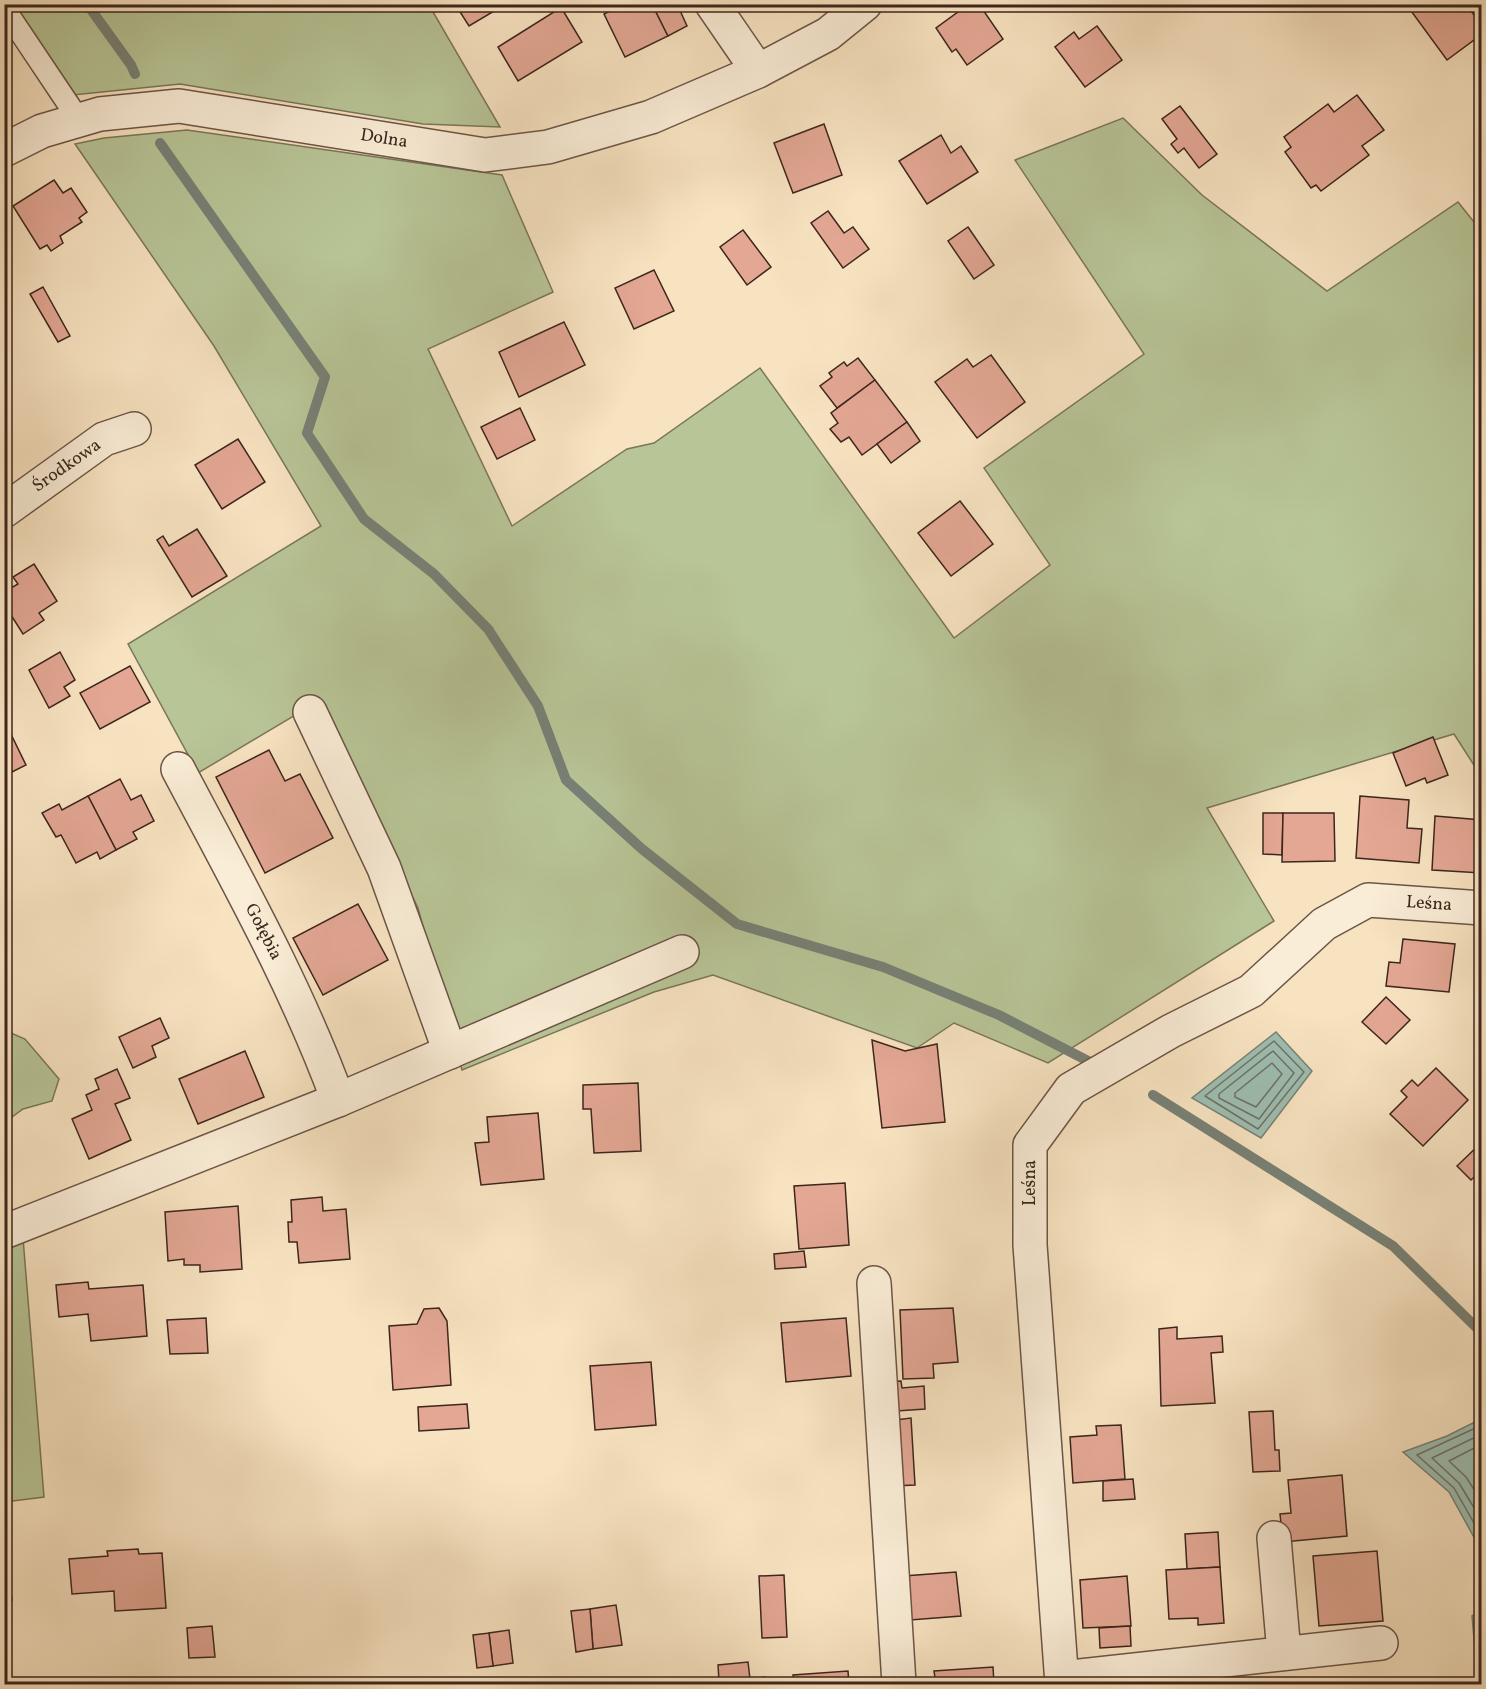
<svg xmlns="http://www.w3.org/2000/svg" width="1486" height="1689" font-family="Vollkorn,serif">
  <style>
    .green { fill: #b8c597; stroke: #7a765a; stroke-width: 1.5 }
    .water { fill: #9dbeb1; stroke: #778176; stroke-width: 1.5 }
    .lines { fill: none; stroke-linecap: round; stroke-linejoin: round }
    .shore { stroke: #6d7267; stroke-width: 1.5 }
    .stream { stroke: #778176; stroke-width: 10 }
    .building { fill: #e3a794; stroke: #3d261d; stroke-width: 1.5 }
    .service-casing { stroke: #6c5546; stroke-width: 24 }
    .minor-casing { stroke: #6c5546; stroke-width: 36 }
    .service { stroke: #faedd7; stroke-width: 21 }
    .minor { stroke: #faedd7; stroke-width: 33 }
    .labels { text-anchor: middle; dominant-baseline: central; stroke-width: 5; stroke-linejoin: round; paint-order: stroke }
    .street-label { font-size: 18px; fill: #3d261d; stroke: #faedd7 }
  </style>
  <rect width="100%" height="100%" fill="#f8e3c1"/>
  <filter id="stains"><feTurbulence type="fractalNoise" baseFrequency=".00333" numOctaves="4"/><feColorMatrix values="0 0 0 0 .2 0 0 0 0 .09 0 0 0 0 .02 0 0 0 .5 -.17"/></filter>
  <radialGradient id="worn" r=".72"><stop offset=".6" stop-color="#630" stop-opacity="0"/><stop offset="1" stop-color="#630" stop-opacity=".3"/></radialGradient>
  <!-- green -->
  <g class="green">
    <path d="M6,5h423l71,122 -77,-3 -243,-40 -107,11z"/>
    <path d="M1123,118l79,77 125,96 131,-89 24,30 -1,544 -27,-42 -247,74 67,113 -226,142 -94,-40 -37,25 -204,-73 -59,17 -192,78 -44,-162 -101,-206 -119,71 -70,-129 193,-118 -107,-180 -139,-202 29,-6 83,-8 315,45 51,117 -125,57 84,177 115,-77 27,-6 106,-75 194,270 96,-73 -66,-97 160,-114 -129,-194z"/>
    <path d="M4,1030l21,9 34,40 -7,22 -29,8 -18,13z"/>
    <path d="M23,1238l21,259 -39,5v-254z"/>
  </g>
  <!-- water -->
  <g class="water">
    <path d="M1276,1032l36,39 -51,67 -69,-40z"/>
    <path d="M1481,1419v-1v132l-32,-58 -46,-40 44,-16z"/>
    <path d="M1481,1610l1,74h-4l-6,-68z"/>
  </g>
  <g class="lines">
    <!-- shore -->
    <g class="shore">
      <path d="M1274,1041l30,31 -46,57 -53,-33z"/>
      <path d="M1273,1051l21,22 -35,46 -40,-21v-4z"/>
      <path d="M1272,1063l10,11 -26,33 -21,-10v-4z"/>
      <path d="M1482,1425l-65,30 37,33 28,49"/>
      <path d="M1482,1434l-50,24 27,25 23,38"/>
      <path d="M1482,1444l-33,17 17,16 16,25"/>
    </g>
    <!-- stream -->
    <g class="stream">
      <path d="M87,4l44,61 4,9"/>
      <path d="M160,143l165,234 -18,56 57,86 70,55 54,55 50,77 28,74 76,69 95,75 146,43 116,48 93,48"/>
      <path d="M1153,1095l240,151 89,87"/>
    </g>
  </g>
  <!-- building -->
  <g class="building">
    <path d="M455,4h51l-37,22z"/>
    <path d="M559,4l23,38 -64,39 -20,-34 56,-35 -3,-6z"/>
    <path d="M624,4h28l16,32 -43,21 -21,-43z"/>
    <path d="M652,4h25l10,22 -19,10z"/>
    <path d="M969,4h10l24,35 -36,26 -11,-16 -4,3 -16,-24z"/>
    <path d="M1406,4h60l16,22v8l-35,26z"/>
    <path d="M1097,26l25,34 -37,27 -30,-40 19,-15 5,7z"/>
    <path d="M1357,95l27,35 -22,16 7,9 -48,36 -5,-6 -5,3 -26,-36 6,-5 -7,-10 44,-33 6,8z"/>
    <path d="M1180,106l37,48 -18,14 -15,-20 -6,5 -7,-9 6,-5 -15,-20z"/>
    <path d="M824,124l18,51 -49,18 -19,-50z"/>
    <path d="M941,135l10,18 10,-7 17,26 -51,32 -28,-43z"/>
    <path d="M54,180l9,13 8,-5 16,24 -8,6 3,4 -22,14 3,7 -12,8 -4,-6 -7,4 -27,-43z"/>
    <path d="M828,211l16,22 9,-6 16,22 -26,19 -32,-45z"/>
    <path d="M968,227l26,38 -20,14 -26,-38z"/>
    <path d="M743,230l28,37 -24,18 -27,-38z"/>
    <path d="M654,270l20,41 -40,18 -19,-41z"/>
    <path d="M43,287l27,49 -12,6 -28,-48z"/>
    <path d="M564,322l21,43 -66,32 -20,-45z"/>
    <path d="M991,355l34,47 -48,36 -42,-56 32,-23 6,8z"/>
    <path d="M858,358l17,22 -38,28 -17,-22 12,-9 -3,-4 15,-11 3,4z"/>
    <path d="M875,380l32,42 -45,33 -13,-18 -8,5 -11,-13 8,-6 -7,-10z"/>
    <path d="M520,408l15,32 -38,19 -16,-32z"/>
    <path d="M907,422l13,19 -29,22 -14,-19z"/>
    <path d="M238,439l27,43 -43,27 -27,-44z"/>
    <path d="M960,501l33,43 -42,32 -33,-43z"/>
    <path d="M197,529l30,47 -35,21 -35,-57 6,-4 6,10z"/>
    <path d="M34,564l23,37 -18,12 5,7 -21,14 -19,-30v-12l14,-8 -5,-7z"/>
    <path d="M60,652l15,28 -11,7 6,9 -21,12 -20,-38z"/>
    <path d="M130,666l20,36 -50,27 -20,-36z"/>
    <path d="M8,728l18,37 -22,11v-46z"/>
    <path d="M1433,737l15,38 -21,8 -2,-5 -19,8 -13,-33z"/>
    <path d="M269,750l16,31 15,-7 33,64 -68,35 -49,-96z"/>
    <path d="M120,779l11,21 10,-5 13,26 -21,11 4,7 -21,11 -28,-54z"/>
    <path d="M88,796l28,54 -16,9 -3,-7 -21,11 -15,-28 -5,2 -14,-24 17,-9 3,6z"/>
    <path d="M1360,796l49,4 -2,28 15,1 -3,34 -63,-5z"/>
    <path d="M1263,813h20l-1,42 -19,-1z"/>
    <path d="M1283,813h51l1,48 -53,1z"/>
    <path d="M1435,816l47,4v53l-50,-3z"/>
    <path d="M358,904l30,56 -65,35 -30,-57z"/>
    <path d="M1403,939l52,5 -6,48 -63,-6 3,-24 11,1z"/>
    <path d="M1386,997l24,23 -24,24 -24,-22z"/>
    <path d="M160,1018l9,20 -17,8 4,11 -23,11 -14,-31z"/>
    <path d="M872,1040l33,11 32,-7 8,78 -63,6z"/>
    <path d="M245,1051l19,46 -66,27 -19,-45z"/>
    <path d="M1436,1068l32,32 -45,46 -33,-32 17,-17 -6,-6 11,-11 6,6z"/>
    <path d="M117,1069l13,29 -15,6 16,36 -42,19 -17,-40 20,-9 -6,-15 13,-6 -4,-10z"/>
    <path d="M638,1083l3,68 -47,2 -3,-44h-8v-24z"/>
    <path d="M538,1113l6,66 -63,6 -6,-42 14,-1 -2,-25z"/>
    <path d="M1482,1142v28l-11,10 -14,-14z"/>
    <path d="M845,1183l4,62 -50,4 -5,-63z"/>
    <path d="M322,1197l1,14 23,-2 4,50 -51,4 -2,-21h-8l-1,-20h4l-1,-22z"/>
    <path d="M238,1206l4,63 -42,3v-7h-16v-6l-16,2 -3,-49z"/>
    <path d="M804,1251l2,16 -31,2 -1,-15z"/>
    <path d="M88,1282l1,7 54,-4 4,51 -56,5 -3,-27 -29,3 -3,-32z"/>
    <path d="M439,1308l8,13 4,64 -58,5 -4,-64 28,-2 7,-15z"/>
    <path d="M953,1308l5,54 -25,2 1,14 -31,1 -3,-69z"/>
    <path d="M206,1318l2,35 -38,1 -3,-34z"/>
    <path d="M846,1318l5,58 -65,6 -5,-59z"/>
    <path d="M1177,1327v12l45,-3 1,16 -12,1 4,50 -54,3 -2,-77z"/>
    <path d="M651,1362l5,63 -61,5 -5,-64z"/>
    <path d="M901,1381l1,7 22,-2 1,23 -43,3 -3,-30z"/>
    <path d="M467,1404l2,24 -50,3 -1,-24z"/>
    <path d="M1273,1411l2,39h4l1,21 -27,1 -4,-60z"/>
    <path d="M911,1418l4,67 -23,1 -5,-65z"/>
    <path d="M1121,1425l4,54 -52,4 -3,-46 27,-2 -1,-9z"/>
    <path d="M1342,1475l5,61 -64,6 -3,-28 11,-1 -3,-33z"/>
    <path d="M1133,1479l2,20 -32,2v-20z"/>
    <path d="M1218,1532l2,35 -33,2 -2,-35z"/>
    <path d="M4,1537l8,63 -8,1z"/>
    <path d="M138,1549l1,5 23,-1 4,55 -51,3 -1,-20 -42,3 -3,-35 39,-3 -1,-5z"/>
    <path d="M1377,1551l6,70 -64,5 -6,-70z"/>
    <path d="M1220,1567l4,56 -26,2v-7l-29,1 -3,-49z"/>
    <path d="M956,1572l5,44 -51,4 -6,-44z"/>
    <path d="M784,1575l3,62 -25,1 -3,-62z"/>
    <path d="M1127,1576l4,50 -48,2 -3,-48z"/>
    <path d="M616,1605l6,40 -29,4 -3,-40z"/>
    <path d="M590,1609l3,40 -17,3 -5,-41z"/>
    <path d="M212,1626l3,31 -26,1 -2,-30z"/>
    <path d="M1130,1626l1,20 -31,2 -1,-20z"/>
    <path d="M509,1630l4,33 -20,3 -4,-33z"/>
    <path d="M489,1633l4,33 -16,2 -4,-33z"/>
    <path d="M748,1662l2,17 15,-2 1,7h-60v-2l13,-1 -1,-16z"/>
    <path d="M993,1667l1,17h-58l-2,-13z"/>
    <path d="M848,1671l1,13h-55l-1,-9z"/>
    <path d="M294,1680v4h-66z"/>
    <path d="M674,1680v4h-46z"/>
  </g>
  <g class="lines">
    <!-- service casing -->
    <g class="service-casing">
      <path id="service" d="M4,8l75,112"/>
    </g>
    <!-- minor casing -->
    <g class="minor-casing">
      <g id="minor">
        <path d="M712,4l46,67"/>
        <path d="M4,150l38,-19 58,-17 79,-8 306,49 63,-8 103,-30 107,-46 70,-37 37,-30"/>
        <path d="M4,511l100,-72 30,-10"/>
        <path d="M310,712l74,156 66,184"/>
        <path d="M178,769c57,108 118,216 160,331"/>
        <path d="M4,1232l334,-132 344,-148"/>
        <path d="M874,1283l25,401"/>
        <path d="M1274,1538l10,115"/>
        <path d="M1062,1678l319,-35"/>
        <path d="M1062,1684l-32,-439v-100l41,-56 100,-58 80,-40 73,-67 44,-24 114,8"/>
      </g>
    </g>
    <!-- service -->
    <use href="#service" class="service"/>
    <!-- minor -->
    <use href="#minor" class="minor"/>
  </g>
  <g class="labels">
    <!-- street labels -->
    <g class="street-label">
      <text transform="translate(384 139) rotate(9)">Dolna</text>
      <text transform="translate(67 466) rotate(-35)">Środkowa</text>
      <text transform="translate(1429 904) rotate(4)">Leśna</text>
      <text transform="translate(263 932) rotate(63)">Gołębia</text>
      <text transform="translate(1030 1183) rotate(-90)">Leśna</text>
    </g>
  </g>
  <!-- margin -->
  <rect width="1486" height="1689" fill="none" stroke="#f8e3c1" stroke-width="24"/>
  <rect x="6" y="6" width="1474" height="1677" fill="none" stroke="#3d261d" stroke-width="3"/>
  <rect x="12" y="12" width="1462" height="1665" fill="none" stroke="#3d261d" stroke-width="1.5"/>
  <rect width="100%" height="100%" filter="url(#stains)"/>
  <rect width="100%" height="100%" fill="url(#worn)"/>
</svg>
